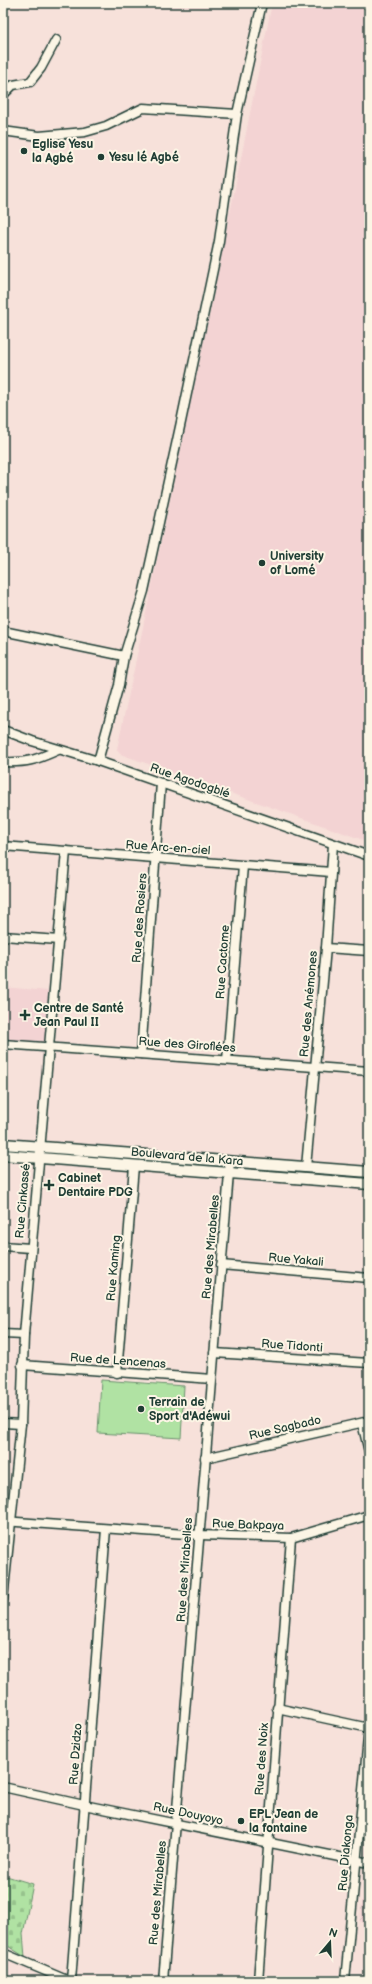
<svg xmlns="http://www.w3.org/2000/svg" width="372" height="1984" font-family="'Balsamiq Sans',sans-serif">
  <style>
    .built { fill: #f3d3d3 }
    .industrial { fill: url(#industrial-furrows) }
    .grass { fill: #b0e2a3; stroke: #68906c }
    .cemetery { fill: url(#cemetery-stones); stroke: #68906c }
    .lines { fill: none; stroke-linecap: round; stroke-linejoin: round }
    .minor-casing { stroke: #1f3d34; stroke-width: 11 }
    .major-casing { stroke: #1f3d34; stroke-width: 13 }
    .minor { stroke: #fcf5e5; stroke-width: 8 }
    .major { stroke: #fcf5e5; stroke-width: 10 }
    .rail-casing { stroke: #1f3d34; stroke-width: 4 }
    .rail { stroke: #fcf5e5; stroke-width: 2.5; stroke-dasharray: 8; stroke-linecap: butt }
    .poi-dot { fill: #1f3d34; stroke: #fcf5e5; stroke-width: 1.5 }
    .labels { text-anchor: middle; dominant-baseline: central; stroke-width: 4; stroke-linejoin: round; paint-order: stroke }
    .poi-label { font-size: 12px; font-weight: bold; fill: #1f3d34; stroke: #fcf5e5; text-anchor: start }
    .street-label { font-size: 12px; fill: #1f3d34; stroke: #fcf5e5 }
  </style>
  <defs>
    <pattern id="industrial-furrows" width="10" height="10" patternUnits="userSpaceOnUse"><rect width="10" height="10" fill="#f3d3d3"/><path d="M-1 1l2-2M0 10L10 0M9 11l2-2" fill="none" stroke="#d0b6b6"/></pattern>
    <pattern id="cemetery-stones" width="16" height="16" patternUnits="userSpaceOnUse"><rect width="16" height="16" fill="#b0e2a3"/><path d="M2 7V4a2 2 0 0 1 4 0v3zM10 15v-3a2 2 0 0 1 4 0v3z" fill="#97c38d"/></pattern>
  </defs>
  <rect width="100%" height="100%" fill="#f7e1da"/>
  <filter id="ink" filterUnits="userSpaceOnUse"><feTurbulence type="fractalNoise" baseFrequency=".025" numOctaves="2"/><feDisplacementMap in="SourceGraphic" scale="8" xChannelSelector="R" yChannelSelector="G"/><feConvolveMatrix kernelMatrix="1 2 1 2 8 2 1 2 1" color-interpolation-filters="sRGB"/></filter>
  <g filter="url(#ink)">
    <!-- built -->
    <g class="built">
      <path d="M272,3h97v839l-249,-88 -3,-5 95,-446z"/>
      <path d="M3,987l46,4 -3,53 -43,-5z"/>
    </g>
    <!-- industrial -->
    <path class="industrial" d="M362,1900h7v23l-9,-1z"/>
    <!-- grass -->
    <path class="grass" d="M101,1380l83,6 -3,52 -83,-5z"/>
    <!-- cemetery -->
    <path class="cemetery" d="M3,1875l30,9 -10,50 2,23 -22,-14z"/>
    <g class="lines">
      <!-- minor casing -->
      <g class="minor-casing">
        <g id="minor">
          <path d="M3,95l10,-10 17,-3 11,-14 15,-28"/>
          <path d="M3,131l36,5 46,-4 21,-6 37,-18 94,6"/>
          <path d="M3,631l121,25"/>
          <path d="M3,730l29,11 66,20 271,95"/>
          <path d="M98,761l21,-76 5,-29 20,-65 37,-169 38,-181 18,-127 25,-111"/>
          <path d="M3,762c24,1 33,-2 55,-12"/>
          <path d="M3,846l328,26"/>
          <path d="M3,936l56,4"/>
          <path d="M326,948l43,3"/>
          <path d="M3,1044l366,27"/>
          <path d="M141,1054l20,-271"/>
          <path d="M227,1060l16,-194"/>
          <path d="M306,1167l20,-219 7,-104"/>
          <path d="M3,1246l27,2"/>
          <path d="M221,1265l148,13"/>
          <path d="M3,1334l21,1"/>
          <path d="M214,1353l155,10"/>
          <path d="M22,1365l190,14"/>
          <path d="M117,1373l17,-207"/>
          <path d="M3,1423l18,1"/>
          <path d="M362,1423l7,29"/>
          <path d="M205,1458l164,-37"/>
          <path d="M3,1521l197,14 91,3 78,-23"/>
          <path d="M3,1600l18,-176 3,-89 42,-484"/>
          <path d="M277,1708l92,20"/>
          <path d="M3,1787l81,18 285,58"/>
          <path d="M3,1953l66,28"/>
          <path d="M71,1981l35,-452"/>
          <path d="M163,1981l67,-820"/>
          <path d="M258,1981l33,-443"/>
          <path d="M345,1981l24,-254"/>
        </g>
      </g>
      <!-- major casing -->
      <g class="major-casing">
        <g id="major">
          <path d="M3,1144l366,28"/>
          <path d="M3,1155l366,29"/>
        </g>
      </g>
      <!-- minor -->
      <use href="#minor" class="minor"/>
      <!-- major -->
      <use href="#major" class="major"/>
      <!-- rail casing -->
      <g class="rail-casing">
        <path id="rail" d="M3,1980l3,1"/>
      </g>
      <!-- rail -->
      <use href="#rail" class="rail"/>
    </g>
  </g>
  <!-- markers -->
  <g class="poi-dot">
    <circle cx="24" cy="151" r="4"/>
    <circle cx="101" cy="157" r="4"/>
    <circle cx="262" cy="563" r="4"/>
    <path d="M23 1009h4v4h4v4h-4v4h-4v-4h-4v-4h4z"/>
    <path d="M47 1179h4v4h4v4h-4v4h-4v-4h-4v-4h4z"/>
    <circle cx="141" cy="1409" r="4"/>
    <circle cx="241" cy="1821" r="4"/>
  </g>
  <g class="labels">
    <!-- poi labels -->
    <g class="poi-label">
      <text x="32" y="144">Eglise Yesu<tspan x="32" dy="14">la Agbé</tspan></text>
      <text x="109" y="157">Yesu lé Agbé</text>
      <text x="270" y="556">University<tspan x="270" dy="14">of Lomé</tspan></text>
      <text x="34" y="1008">Centre de Santé<tspan x="34" dy="14">Jean Paul II</tspan></text>
      <text x="58" y="1178">Cabinet<tspan x="58" dy="14">Dentaire PDG</tspan></text>
      <text x="149" y="1402">Terrain de<tspan x="149" dy="14">Sport d'Adéwui</tspan></text>
      <text x="249" y="1814">EPL Jean de<tspan x="249" dy="14">la fontaine</tspan></text>
    </g>
    <!-- street labels -->
    <g class="street-label">
      <text transform="translate(190 781) rotate(19)">Rue Agodogblé</text>
      <text transform="translate(168 848) rotate(4)">Rue Arc-en-ciel</text>
      <text transform="translate(140 918) rotate(-86)">Rue des Rosiers</text>
      <text transform="translate(223 962) rotate(-86)">Rue Cactome</text>
      <text transform="translate(309 1004) rotate(-85)">Rue des Anémones</text>
      <text transform="translate(187 1045) rotate(4)">Rue des Giroflées</text>
      <text transform="translate(187 1157) rotate(5)">Boulevard de la Kara</text>
      <text transform="translate(23 1201) rotate(-85)">Rue Cinkassé</text>
      <text transform="translate(211 1247) rotate(-85)">Rue des Mirabelles</text>
      <text transform="translate(296 1260) rotate(5)">Rue Yakali</text>
      <text transform="translate(114 1268) rotate(-85)">Rue Kaming</text>
      <text transform="translate(292 1346) rotate(4)">Rue Tidonti</text>
      <text transform="translate(118 1361) rotate(4)">Rue de Lencenas</text>
      <text transform="translate(285 1428) rotate(-13)">Rue Sagbado</text>
      <text transform="translate(248 1525) rotate(2)">Rue Bakpaya</text>
      <text transform="translate(185 1570) rotate(-86)">Rue des Mirabelles</text>
      <text transform="translate(76 1754) rotate(-86)">Rue Dzidzo</text>
      <text transform="translate(262 1759) rotate(-86)">Rue des Noix</text>
      <text transform="translate(188 1814) rotate(12)">Rue Douyoyo</text>
      <text transform="translate(346 1853) rotate(-85)">Rue Diakonga</text>
      <text transform="translate(158 1893) rotate(-85)">Rue des Mirabelles</text>
    </g>
  </g>
  <!-- margin -->
  <rect width="372" height="1984" fill="none" stroke="#fcf5e5" stroke-width="16"/>
  <rect x="8" y="8" width="356" height="1968" fill="none" stroke="#1f3d34" stroke-width="1.5" filter="url(#ink)"/>
  <!-- north arrow -->
  <g transform="translate(330 1942) rotate(19)" stroke="#fcf5e5" stroke-width="3" paint-order="stroke">
  <path d="M0-3L7 15L0 10L-7 15Z" fill="#1f3d34"/>
  <text y="-6" font-size="11" font-weight="bold" text-anchor="middle" fill="#1f3d34">N</text>
  </g>
</svg>
